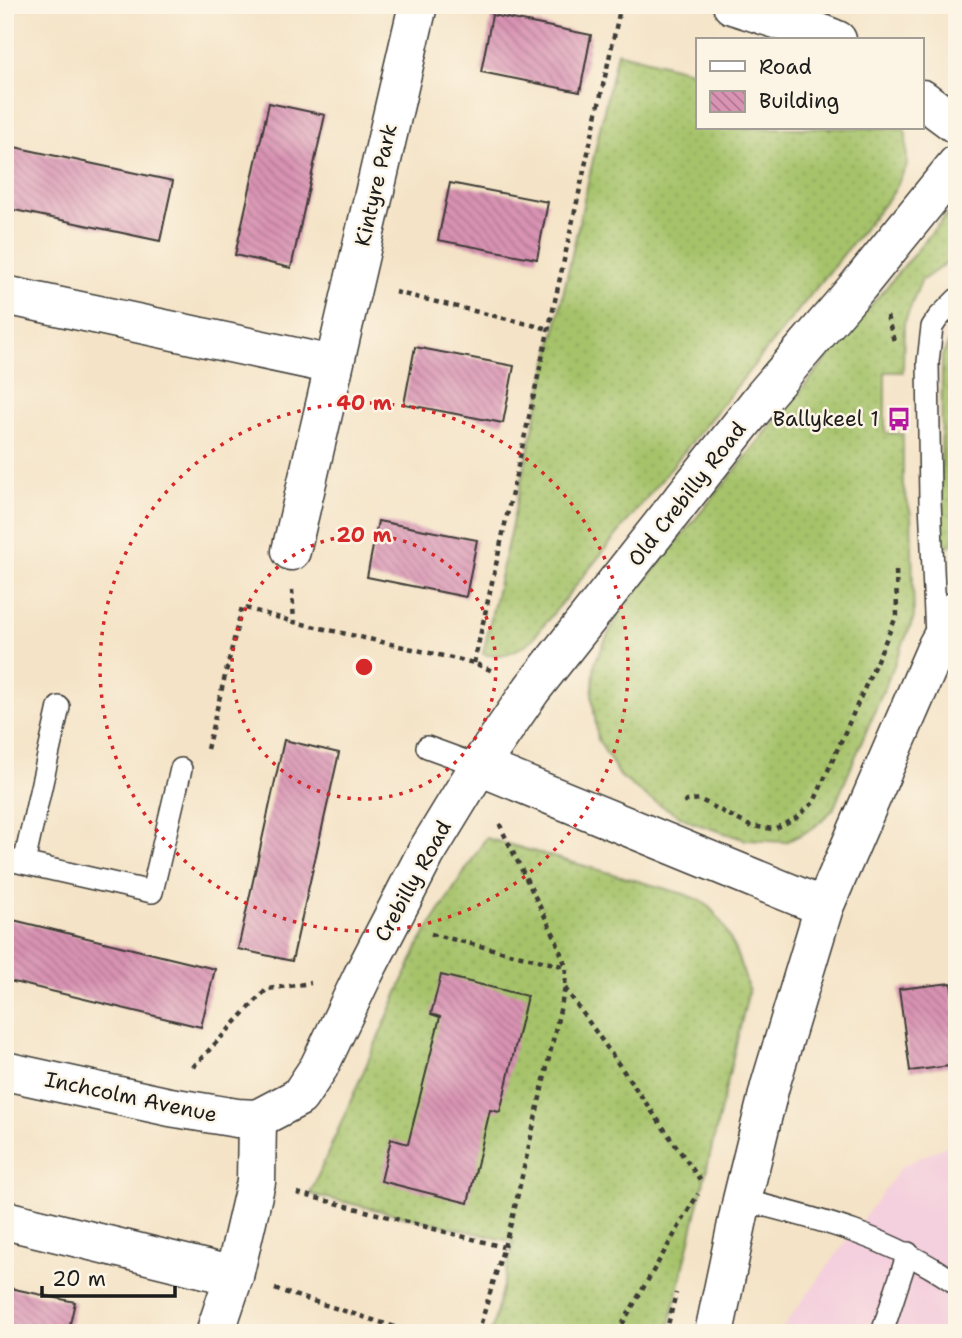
<svg xmlns="http://www.w3.org/2000/svg" width="962" height="1338" font-family="'Shantell Sans',sans-serif">
  <style>
    .built { fill: #f4cfdd }
    .grass { fill: url(#grass-dots); stroke: #617043; stroke-width: 2 }
    .building { fill: url(#building-back-hatch) }
    .lines { fill: none; stroke-linecap: round; stroke-linejoin: round }
    .service-casing { stroke: #3c3a36; stroke-width: 24 }
    .minor-casing { stroke: #3c3a36; stroke-width: 41 }
    .tertiary-casing { stroke: #3c3a36; stroke-width: 41 }
    .path { stroke: #3c3a36; stroke-width: 4.5; stroke-dasharray: 5 5; stroke-linecap: butt }
    .service { stroke: #fff; stroke-width: 21 }
    .minor { stroke: #fff; stroke-width: 38 }
    .tertiary { stroke: #fff; stroke-width: 38 }
    .ring { fill: none; stroke: #d62828; stroke-width: 3.5; stroke-dasharray: 3.5 7 }
    .labels { text-anchor: middle; dominant-baseline: central; stroke-width: 5; stroke-linejoin: round; paint-order: stroke }
    .street-label { font-size: 21px; fill: #1c1c1c; stroke: #fcf5e5 }
    .poi-label { font-size: 21px; fill: #1c1c1c; stroke: #fcf5e5; text-anchor: end }
    .centre { fill: #d62828; stroke: #fcf5e5; stroke-width: 3.5 }
    .ring-label { font-size: 21px; text-anchor: middle; font-weight: bold; fill: #d62828; stroke: #fcf5e5; stroke-width: 5; stroke-linejoin: round; paint-order: stroke }
  </style>
  <defs>
    <pattern id="grass-dots" width="8" height="8" patternUnits="userSpaceOnUse" patternTransform="scale(1.75)"><rect width="8" height="8" fill="#a6c36a"/><path d="M2 2h.1M6 6h.1" fill="none" stroke="#8ea75b" stroke-width="1.8" stroke-linecap="round"/></pattern>
    <pattern id="building-back-hatch" width="6" height="6" patternUnits="userSpaceOnUse" patternTransform="scale(1.75)"><rect width="6" height="6" fill="#d993b3"/><path d="M-1 5l2 2M0 0l6 6M5-1l2 2" fill="none" stroke="#af7791"/></pattern>
  </defs>
  <rect width="100%" height="100%" fill="#fcf5e5"/>
  <filter id="ink" filterUnits="userSpaceOnUse"><feTurbulence type="fractalNoise" baseFrequency=".0143" numOctaves="2"/><feDisplacementMap in="SourceGraphic" scale="14" xChannelSelector="R" yChannelSelector="G"/><feConvolveMatrix kernelMatrix="1 2 1 2 8 2 1 2 1" color-interpolation-filters="sRGB"/></filter>
  <filter id="wash" filterUnits="userSpaceOnUse"><feTurbulence type="fractalNoise" baseFrequency=".00686" numOctaves="4" result="noise"/><feDisplacementMap in="SourceGraphic" scale="28" xChannelSelector="R" yChannelSelector="G"/><feGaussianBlur stdDeviation="1.57" result="paint"/><feColorMatrix in="noise" values="0 0 0 0 0 0 0 0 0 0 0 0 0 0 0 0 0 1.4 0 .05"/><feComposite in="paint" operator="in"/></filter>
  <g filter="url(#wash)">
    <rect width="100%" height="100%" fill="#f4e3c6"/>
    <!-- built -->
    <path class="built" d="M957,1141v192h-176l2,-6 119,-161z"/>
    <!-- grass -->
    <g class="grass">
      <path d="M617,52l81,21v55h205l3,5 1,32 -14,28 -362,448c-16,11 -28,17 -48,13z"/>
      <path d="M957,202v58h-6l-30,21 -17,43 -1,48h-18v61l18,1v52l8,28 3,104 -81,192 -21,19 -26,13 -40,-2 -55,-18 -43,-24 -28,-22 -22,-36 -6,-43 3,-35 23,-48 154,-189z"/>
      <path d="M957,334v200l-7,12 -5,2 -3,-4 -1,-5 1,-183 7,-14z"/>
      <path d="M486,838l198,56c7,3 18,6 24,12 22,21 32,57 41,84l-81,343h-177l23,-91 -204,-48 110,-252z"/>
    </g>
    <g id="blocks">
      <!-- building -->
      <g class="building">
        <path d="M492,15l99,20 -11,57 -99,-20z"/>
        <path d="M269,103l56,12 -34,153 -56,-13z"/>
        <path d="M5,145l168,36 -13,60 -155,-33z"/>
        <path d="M450,183l98,19 -11,57 -99,-19z"/>
        <path d="M415,347l99,19 -11,57 -99,-19z"/>
        <path d="M378,521l99,19 -11,57 -99,-20z"/>
        <path d="M284,740l55,13 -47,208 -54,-12z"/>
        <path d="M5,918l210,51 -14,58 -196,-47z"/>
        <path d="M441,975l86,21 -27,116 -10,-2 -22,93 -87,-22 10,-42 17,5 32,-127 -9,-3z"/>
        <path d="M951,983l6,43v39l-47,6 -11,-82z"/>
        <path d="M5,1287l70,15 -7,31h-63z"/>
      </g>
    </g>
  </g>
  <g filter="url(#ink)">
    <use href="#blocks" fill-opacity="0" stroke="#3c3a36" stroke-width="2"/>
    <g class="lines">
      <!-- service casing -->
      <g class="service-casing">
        <g id="service">
          <path d="M936,637l-6,-136 -2,-139 4,-35 6,-9 19,-19"/>
          <path d="M427,747l52,19"/>
          <path d="M5,859l147,33 29,-123"/>
          <path d="M24,863l35,-156"/>
          <path d="M742,1200c78,19 148,37 215,84"/>
          <path d="M882,1333l26,-80"/>
        </g>
      </g>
      <!-- minor casing -->
      <g class="minor-casing">
        <g id="minor">
          <path d="M732,5l88,28 17,7"/>
          <path d="M922,99l35,26"/>
          <path d="M5,295l328,70"/>
          <path d="M291,551l127,-546"/>
          <path d="M479,766l345,141"/>
          <path d="M5,1071l165,36 67,11 20,1"/>
          <path d="M257,1119l42,-22 20,-30 43,-90 64,-124 53,-87 53,-77 230,-291 97,-113 98,-121"/>
          <path d="M5,1220l229,56"/>
          <path d="M217,1327l17,-51 22,-94 1,-63"/>
        </g>
      </g>
      <!-- tertiary casing -->
      <g class="tertiary-casing">
        <path id="tertiary" d="M714,1333l28,-133 28,-114 54,-179 113,-261 20,-36"/>
      </g>
      <!-- path -->
      <g class="path">
        <path d="M395,292l154,37"/>
        <path d="M887,316l7,25"/>
        <path d="M292,590l2,32 180,41 21,9"/>
        <path d="M474,663l147,-658"/>
        <path d="M207,749l35,-142 52,15"/>
        <path d="M684,803l3,-2 12,-2 51,27 24,3 22,-11 18,-16 83,-187 -1,-46"/>
        <path d="M431,934l135,33"/>
        <path d="M565,988l138,196"/>
        <path d="M193,1067l74,-78 44,-6"/>
        <path d="M297,1193l206,54"/>
        <path d="M275,1289l139,44"/>
        <path d="M478,1333l34,-113 53,-232 1,-21 -11,-30 -52,-105 -5,-12"/>
        <path d="M617,1333l81,-139"/>
        <path d="M666,1333l10,-40"/>
      </g>
      <!-- service -->
      <use href="#service" class="service"/>
      <!-- minor -->
      <use href="#minor" class="minor"/>
      <!-- tertiary -->
      <use href="#tertiary" class="tertiary"/>
    </g>
  </g>
  <!-- distance rings -->
  <g class="ring">
    <circle cx="364" cy="667" r="132"/>
    <circle cx="364" cy="667" r="264"/>
  </g>
  <!-- icons -->
  <defs>
    <g id="bus-bare" transform="scale(1.89)"><path d="M-5-6H5V4H4V6H2V4H-2V6H-4V4H-5ZM-3.5-4V0h7V-4ZM-3.5 1.2v1.5H-2V1.2ZM2 1.2v1.5H3.5V1.2Z" fill="#b5179e" stroke="#fcf5e5" stroke-width="2.5" paint-order="stroke"/></g>
  </defs>
  <g fill-rule="evenodd">
    <use href="#bus-bare" x="899" y="419"/>
  </g>
  <g class="labels">
    <!-- street labels -->
    <g class="street-label">
      <text transform="translate(376 185) rotate(-77)">Kintyre Park</text>
      <text transform="translate(687 494) rotate(-52)">Old Crebilly Road</text>
      <text transform="translate(413 881) rotate(-61)">Crebilly Road</text>
      <text transform="translate(131 1097) rotate(12)">Inchcolm Avenue</text>
    </g>
    <!-- poi labels -->
    <g class="poi-label">
      <text x="879" y="419">Ballykeel 1</text>
    </g>
  </g>
  <circle cx="364" cy="667" r="10" class="centre"/>
  <g class="ring-label">
    <text x="364" y="410">40 m</text>
    <text x="364" y="542">20 m</text>
  </g>
  <!-- margin -->
  <rect width="962" height="1338" fill="none" stroke="#fcf5e5" stroke-width="28"/>
  <!-- legend -->
  <rect x="696" y="38" width="228" height="91" fill="#fcf5e5" stroke="#a29e95" stroke-width="2"/>
  <rect x="710" y="61" width="35" height="10" fill="#ffffff" stroke="#a29e95" stroke-width="2"/>
  <text x="759" y="74" font-size="21" fill="#1c1c1c">Road</text>
  <rect x="710" y="91" width="35" height="21" fill="url(#building-back-hatch)" stroke="#a29e95" stroke-width="2"/>
  <text x="759" y="108" font-size="21" fill="#1c1c1c">Building</text>
  <!-- scale -->
  <path d="M42 1286v10h133v-10" fill="none" stroke="#1c1c1c" stroke-width="3.5"/>
  <text x="52" y="1286" font-size="21" fill="#1c1c1c" stroke="#fcf5e5" stroke-width="5" paint-order="stroke">20 m</text>
</svg>
